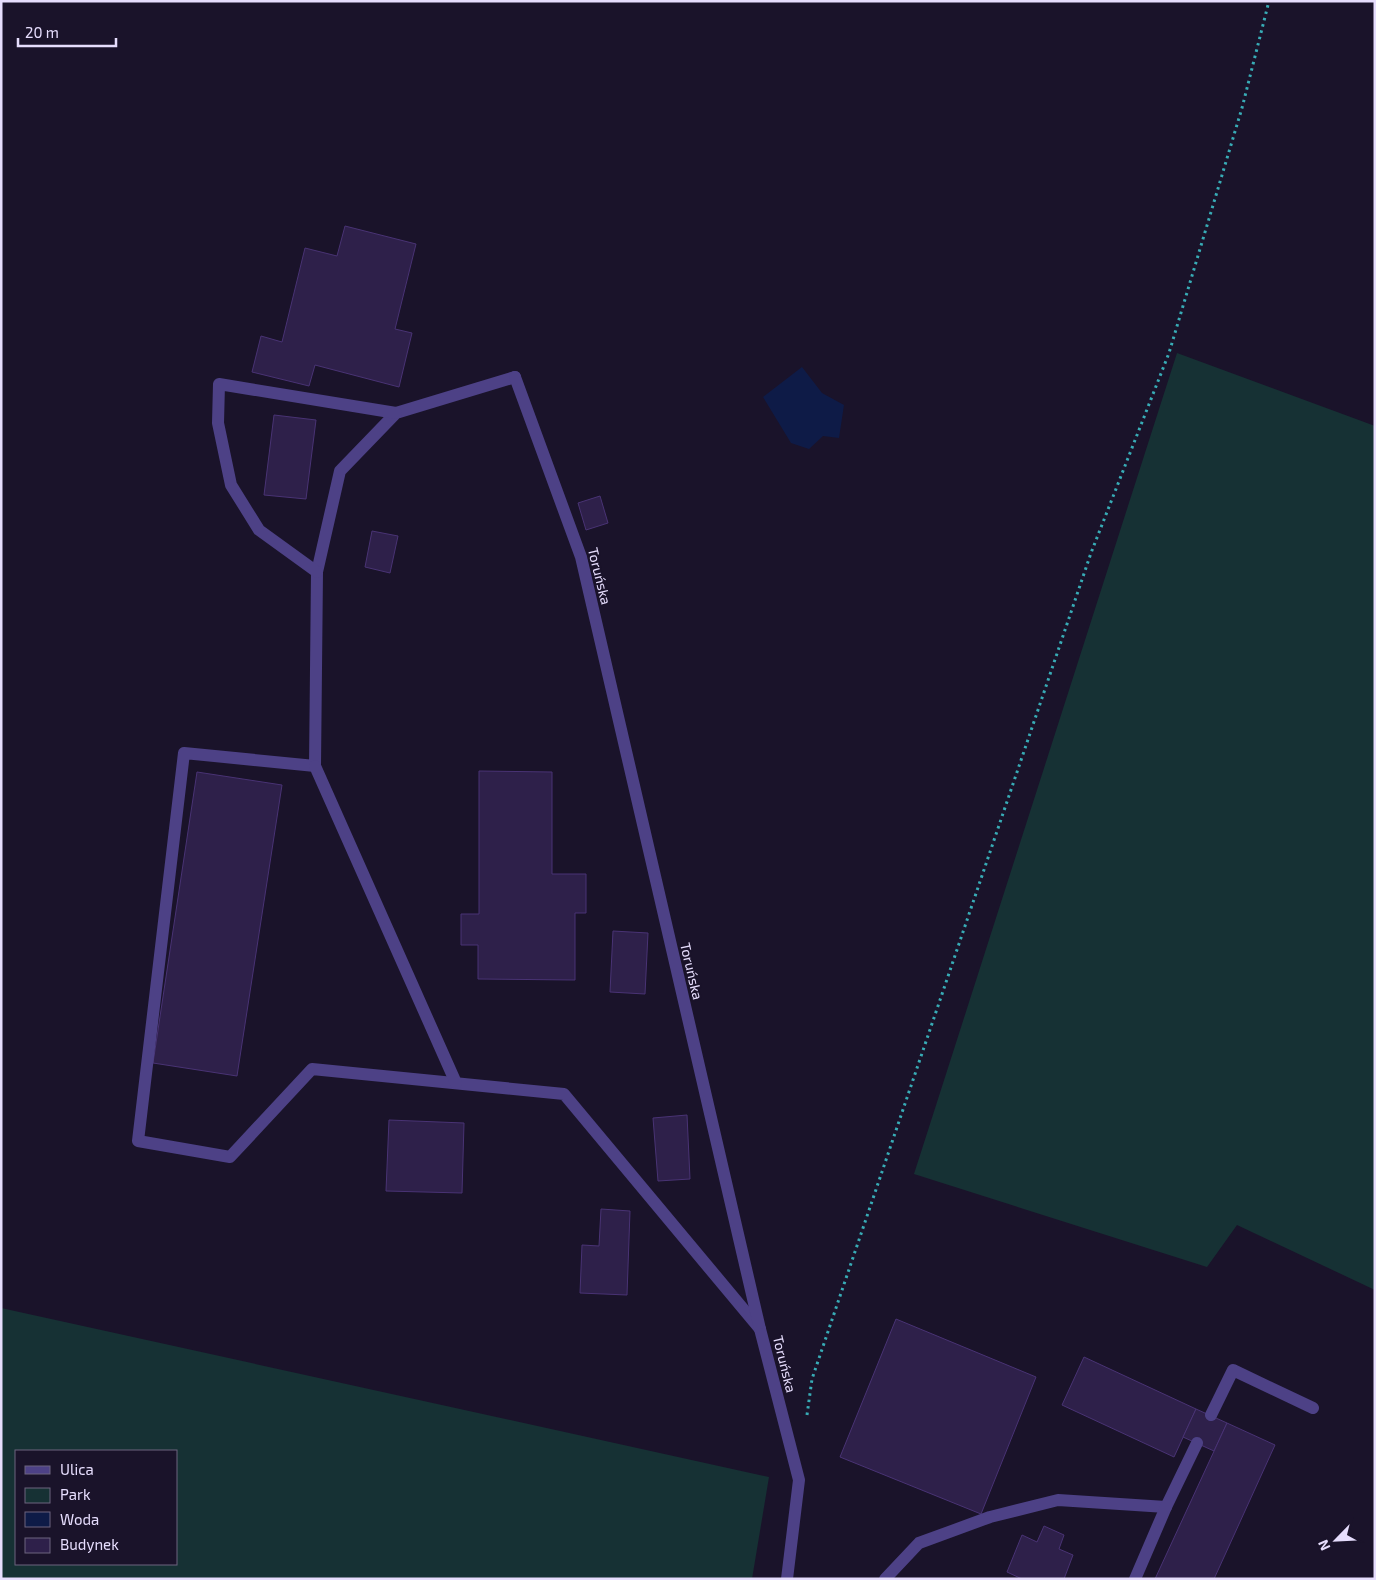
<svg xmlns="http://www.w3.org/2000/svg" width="1376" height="1580" font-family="'Exo 2',sans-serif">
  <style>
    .green { fill: #163134; fill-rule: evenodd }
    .water { fill: #0e1b47 }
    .building { fill: #2e204a; stroke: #493374 }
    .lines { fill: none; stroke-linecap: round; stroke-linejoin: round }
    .path { stroke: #38acb6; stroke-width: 3; stroke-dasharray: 2.5 4; stroke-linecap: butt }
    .lane { stroke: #4d4186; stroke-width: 12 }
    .street { stroke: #4d4186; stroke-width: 12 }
    .labels { text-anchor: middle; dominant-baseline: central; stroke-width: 4; stroke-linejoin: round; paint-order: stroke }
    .street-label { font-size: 14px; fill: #e6ddfd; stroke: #1a132a }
  </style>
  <rect width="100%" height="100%" fill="#1a132a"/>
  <!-- green -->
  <g class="green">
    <path d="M1177,353l198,73v864l-138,-65 -30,42 -293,-93z"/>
    <path d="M1,1308l768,169 -17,102h-751zM16,1451h160v113h-160z"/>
  </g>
  <!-- water -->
  <path class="water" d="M802,367l20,26 22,12 -5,33 -16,-2 -14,13 -18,-6 -28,-46z"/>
  <!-- building -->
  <g class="building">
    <path d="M345,226l71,18 -21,85 17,4 -13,54 -84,-22 -6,21 -57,-14 9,-36 21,6 23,-94 32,8z"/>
    <path d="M274,415l42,5 -10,79 -42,-4z"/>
    <path d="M600,496l8,27 -22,7 -8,-27z"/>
    <path d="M372,531l26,5 -8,37 -25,-6z"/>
    <path d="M479,771l73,1v102h34v39h-11v67l-97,-1v-34h-17v-31h18z"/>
    <path d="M197,772l85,13 -45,291 -84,-13z"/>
    <path d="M613,931l35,2 -3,61 -35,-2z"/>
    <path d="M687,1115l3,64 -32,2 -5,-63z"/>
    <path d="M389,1120l75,3 -2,70 -76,-2z"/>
    <path d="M601,1209l29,2 -3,84 -47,-2 2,-48 17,1z"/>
    <path d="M896,1319l140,58 -55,137 -141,-57z"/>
    <path d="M1084,1357l112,52 -22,48 -112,-52z"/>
    <path d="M1196,1409l31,14 -13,28 -31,-14z"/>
    <path d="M1227,1423l48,22 -61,134h-59z"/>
    <path d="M1044,1526l20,9 -5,14 14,6 -9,24h-42l-15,-7 15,-37 15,7z"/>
  </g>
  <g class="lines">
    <!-- path -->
    <path class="path" d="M807,1415l5,-36 279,-826 78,-200 73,-245 27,-107"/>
    <!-- lane -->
    <g class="lane">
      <path d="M515,377l-119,36 -56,58 -23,101 -2,194 -131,-13 -46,388 92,16 82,-88 252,25 196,235"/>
      <path d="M317,572l-58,-42 -28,-45 -13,-62 1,-39 177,29"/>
      <path d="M315,766l141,317"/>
      <path d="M1211,1415l22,-45 80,38"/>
      <path d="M885,1579l34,-36 71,-26 68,-17 108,7"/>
      <path d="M1135,1579l31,-72 31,-64"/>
    </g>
    <!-- street -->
    <path class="street" d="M515,377l66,180 179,772 39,151 -12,99"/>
  </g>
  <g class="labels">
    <!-- street labels -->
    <g class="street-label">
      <text transform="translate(600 576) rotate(76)">Toruńska</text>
      <text transform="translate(692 971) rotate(77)">Toruńska</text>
      <text transform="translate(785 1364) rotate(76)">Toruńska</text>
    </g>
  </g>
  <!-- border -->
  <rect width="1376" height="1580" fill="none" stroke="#e6ddfd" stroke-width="5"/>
  <!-- legend -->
  <rect x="15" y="1450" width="162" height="115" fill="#1a132a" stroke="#6c647e"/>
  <rect x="25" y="1466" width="25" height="8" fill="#4d4186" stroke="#6c647e"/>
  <text x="60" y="1475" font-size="15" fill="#e6ddfd">Ulica</text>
  <rect x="25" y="1488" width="25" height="15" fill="#163134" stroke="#6c647e"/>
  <text x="60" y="1500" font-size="15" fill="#e6ddfd">Park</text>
  <rect x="25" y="1512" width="25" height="15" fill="#0e1b47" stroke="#6c647e"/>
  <text x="60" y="1525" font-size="15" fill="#e6ddfd">Woda</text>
  <rect x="25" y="1538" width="25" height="15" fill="#2e204a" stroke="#6c647e"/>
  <text x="60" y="1550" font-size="15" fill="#e6ddfd">Budynek</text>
  <!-- north arrow -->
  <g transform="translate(1336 1540) rotate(246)" stroke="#1a132a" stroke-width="4" paint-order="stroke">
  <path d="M0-4L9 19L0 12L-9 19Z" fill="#e6ddfd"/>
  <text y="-8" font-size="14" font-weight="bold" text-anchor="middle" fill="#e6ddfd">N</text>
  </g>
  <!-- scale -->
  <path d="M18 38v8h98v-8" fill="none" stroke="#e6ddfd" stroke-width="2.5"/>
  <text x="25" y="38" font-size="15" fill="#e6ddfd" stroke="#1a132a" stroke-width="4" paint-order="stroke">20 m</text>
</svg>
